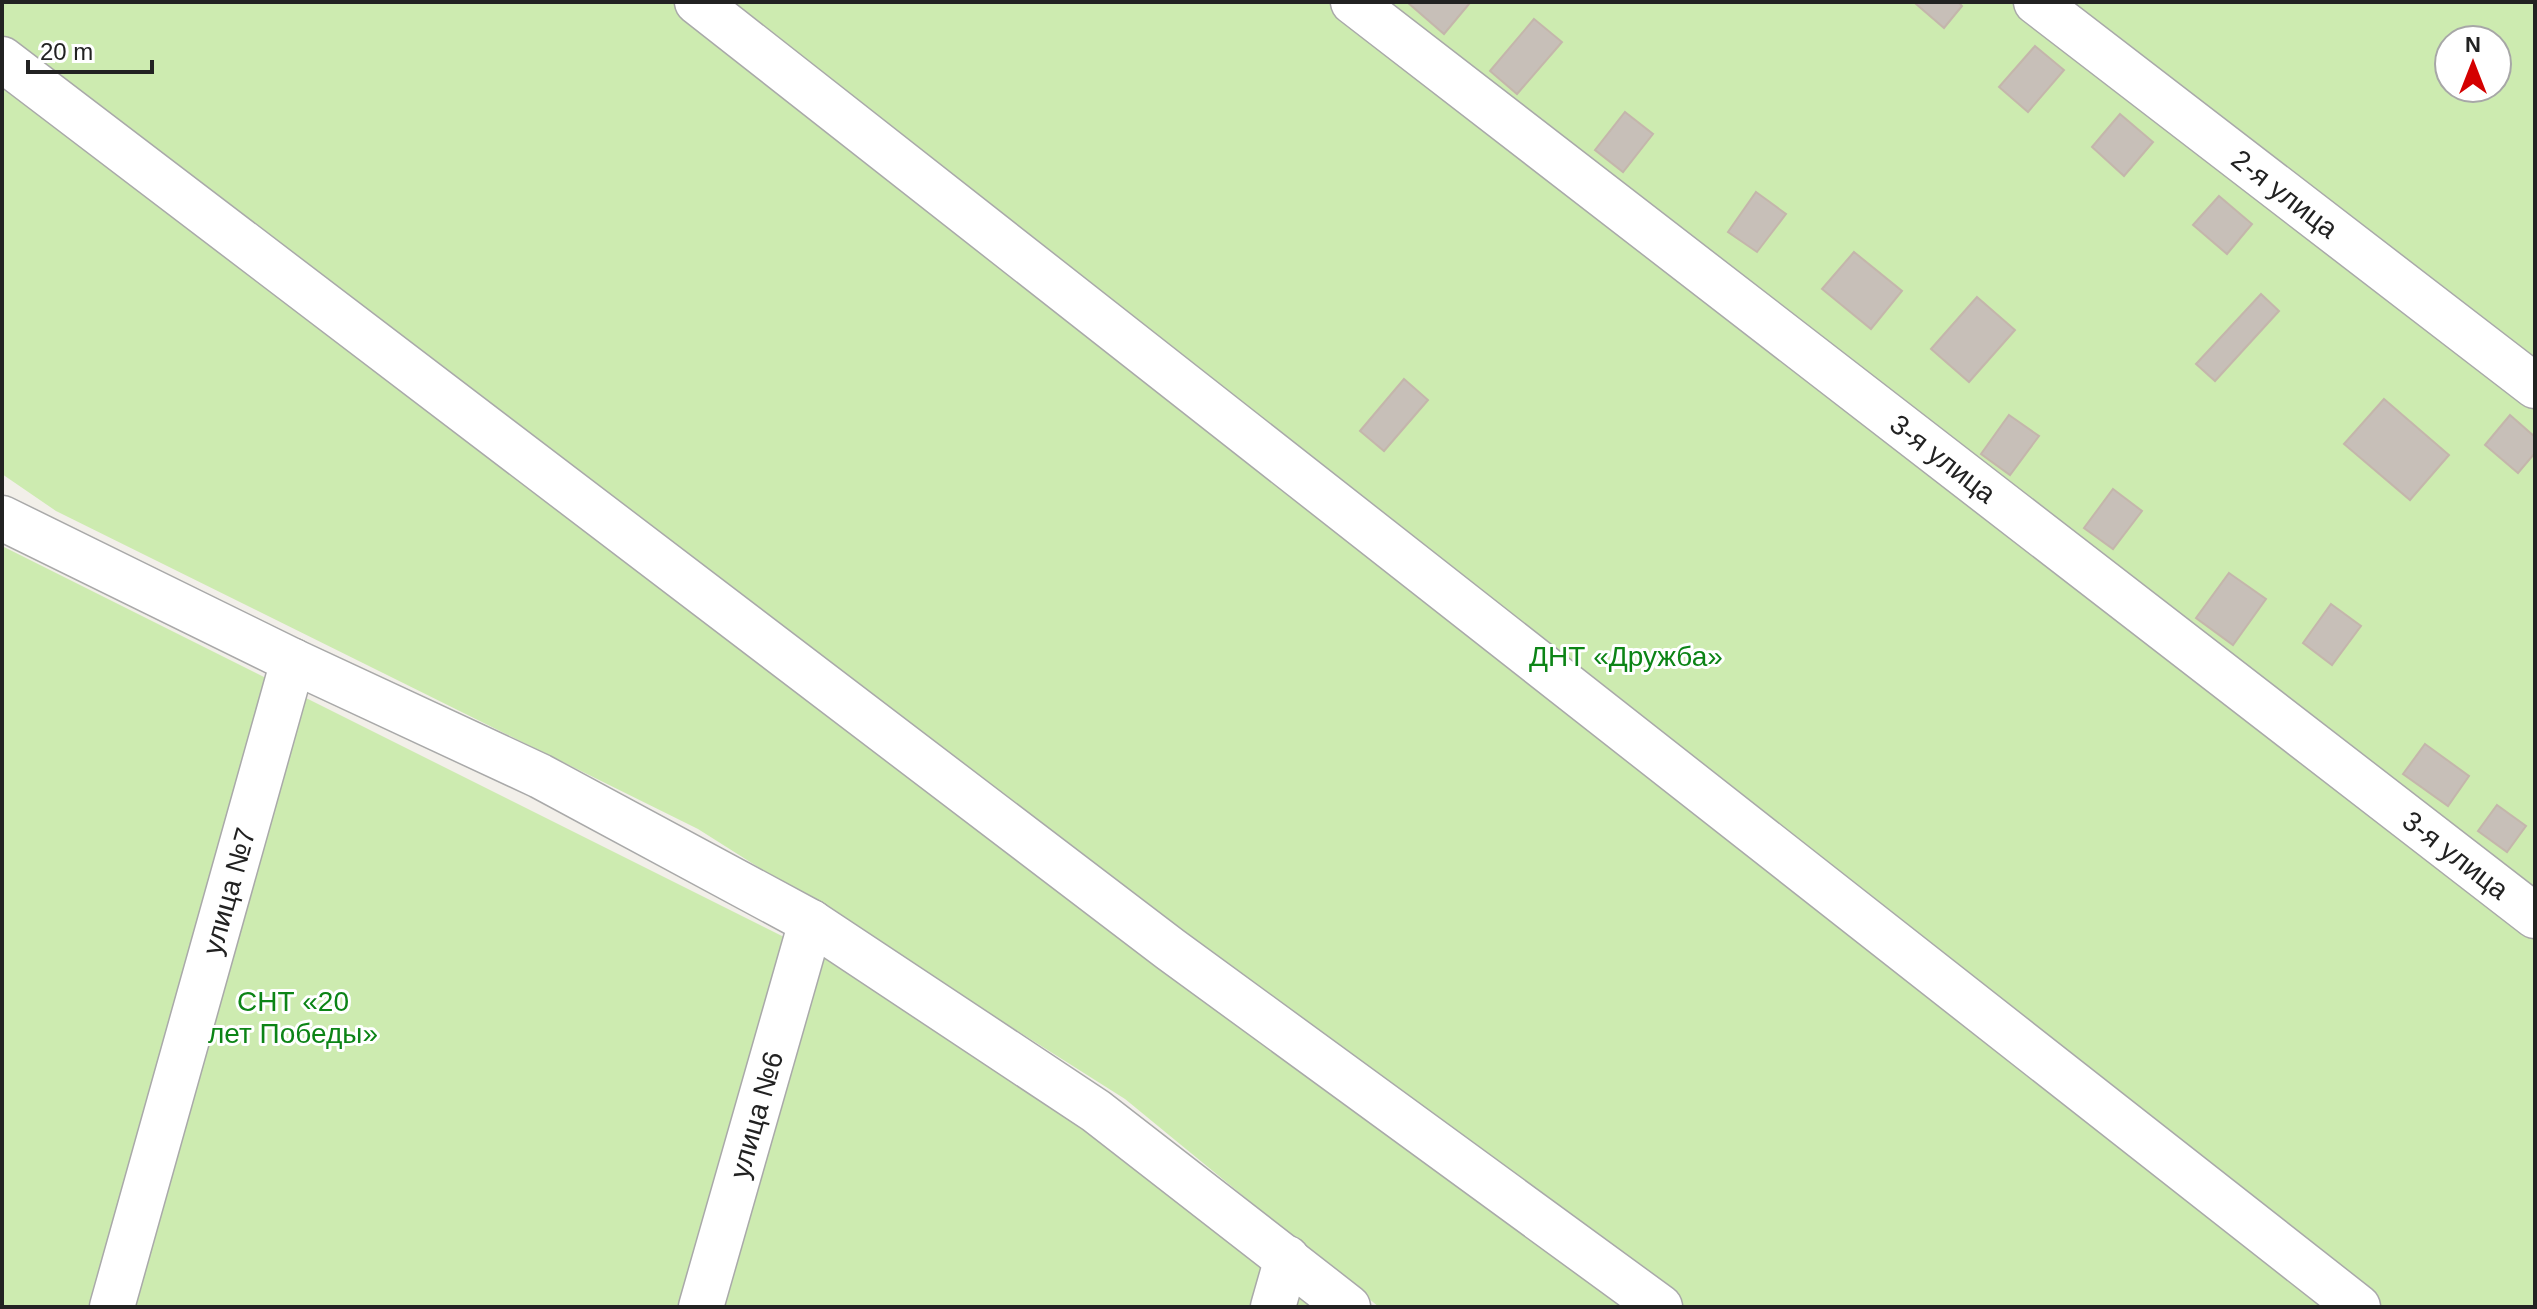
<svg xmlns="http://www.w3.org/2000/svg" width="2537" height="1309" font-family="Helvetica,sans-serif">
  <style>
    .grass { fill: #cdebb0; fill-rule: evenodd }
    .building { fill: #c7bfb8; stroke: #c4b6ab; stroke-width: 2 }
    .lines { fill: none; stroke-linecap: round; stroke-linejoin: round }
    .minor-casing { stroke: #a9a9a9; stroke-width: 47 }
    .minor { stroke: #fff; stroke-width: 44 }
    .labels { text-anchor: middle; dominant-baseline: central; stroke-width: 6; stroke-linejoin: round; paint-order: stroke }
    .street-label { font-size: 28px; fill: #222; stroke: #fff }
    .park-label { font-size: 28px; fill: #0c8416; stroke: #fff }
  </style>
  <rect width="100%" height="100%" fill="#f2efe9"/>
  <!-- grass -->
  <g class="grass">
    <path d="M2,2h2533v1305h-1156l-254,-208 -427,-270 -642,-318 -54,-37zM2449,40h48v48h-48z"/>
    <path d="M2,546l900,450 272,199 139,112h-1311z"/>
  </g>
  <!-- building -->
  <g class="building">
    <path d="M1407,2h60l2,2 -25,30z"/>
    <path d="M1918,2h40l4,4 -18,22 -28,-24z"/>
    <path d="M1534,19l28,23 -45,52 -27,-23z"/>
    <path d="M2035,46l29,24 -36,42 -29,-25z"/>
    <path d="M1625,112l28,22 -30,38 -28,-22z"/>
    <path d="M2120,114l33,28 -29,34 -32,-29z"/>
    <path d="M1756,192l30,22 -29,38 -29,-20z"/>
    <path d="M2219,196l33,28 -25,30 -34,-29z"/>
    <path d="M1854,252l48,39 -31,38 -49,-40z"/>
    <path d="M2261,294l18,17 -64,70 -19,-17z"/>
    <path d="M1977,297l38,33 -46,52 -38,-33z"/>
    <path d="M1404,379l24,21 -44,51 -24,-20z"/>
    <path d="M2384,399l65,56 -39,45 -66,-56z"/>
    <path d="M2009,415l30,21 -29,39 -29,-21z"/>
    <path d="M2510,415l25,22v16l-17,20 -33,-28z"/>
    <path d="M2113,489l29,22 -29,38 -29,-21z"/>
    <path d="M2229,573l37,26 -33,46 -37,-27z"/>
    <path d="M2331,604l30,22 -29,39 -29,-22z"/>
    <path d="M2425,744l44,32 -21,30 -45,-32z"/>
    <path d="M2497,805l29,21 -19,26 -29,-21z"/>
  </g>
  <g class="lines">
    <!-- minor casing -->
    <g class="minor-casing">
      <g id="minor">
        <path d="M697,2l1661,1305"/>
        <path id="s1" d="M1353,2l1182,914"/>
        <path id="s2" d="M2036,2l499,384"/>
        <path d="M2,59l1168,890 490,358"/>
        <path d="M2,518l291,143 247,115 271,146 285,189 252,196"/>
        <path id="s3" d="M112,1307l181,-646"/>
        <path id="s4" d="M701,1307l110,-385"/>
        <path d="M1273,1307l14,-49"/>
      </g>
    </g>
    <!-- minor -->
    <use href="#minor" class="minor"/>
  </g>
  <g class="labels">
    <!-- street labels -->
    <g class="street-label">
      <text stroke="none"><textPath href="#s2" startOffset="314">2-я улица</textPath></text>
      <text stroke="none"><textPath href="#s1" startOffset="746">3-я улица</textPath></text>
      <text stroke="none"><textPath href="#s1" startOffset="1394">3-я улица</textPath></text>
      <text stroke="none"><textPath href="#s3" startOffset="432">улица №7</textPath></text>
      <text stroke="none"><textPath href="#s4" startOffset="200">улица №6</textPath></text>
    </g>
    <!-- park labels -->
    <g class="park-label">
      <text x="1626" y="656">ДНТ «Дружба»</text>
      <text x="293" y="1001">СНТ «20<tspan x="293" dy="32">лет Победы»</tspan></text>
    </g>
  </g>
  <!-- border -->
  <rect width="2537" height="1309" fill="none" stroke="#222222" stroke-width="8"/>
  <!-- north arrow -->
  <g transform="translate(2473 64)"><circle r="38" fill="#ffffff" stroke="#a7a7a7" stroke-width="2"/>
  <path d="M0-6L14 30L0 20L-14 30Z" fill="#d40000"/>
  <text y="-12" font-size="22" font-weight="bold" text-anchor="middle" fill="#222222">N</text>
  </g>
  <!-- scale -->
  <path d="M28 60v12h124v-12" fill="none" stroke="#222222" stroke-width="4"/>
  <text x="40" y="60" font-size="24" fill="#222222" stroke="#ffffff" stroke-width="6" paint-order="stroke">20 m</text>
</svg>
